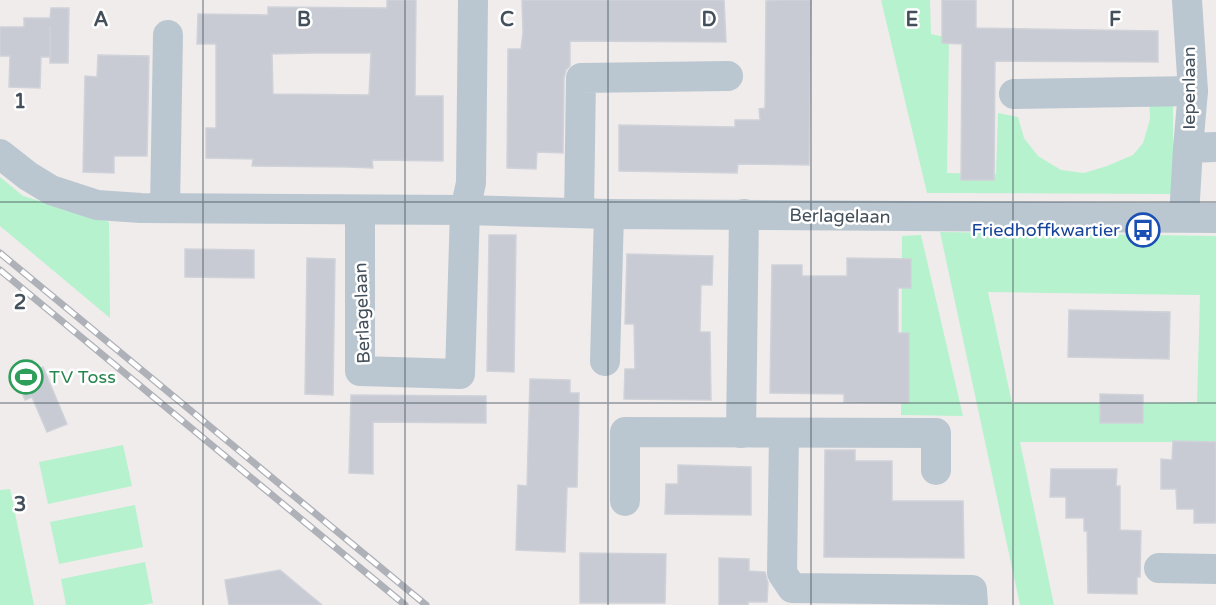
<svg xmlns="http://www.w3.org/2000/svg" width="1216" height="605" font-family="'Varela Round',sans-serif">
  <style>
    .green { fill: #b6f2ce; fill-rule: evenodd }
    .building { fill: #c8cbd3; stroke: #d0d2d9; stroke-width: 1.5; fill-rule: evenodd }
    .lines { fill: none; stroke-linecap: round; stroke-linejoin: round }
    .minor { stroke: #bbc7d0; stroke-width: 30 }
    .rail-casing { stroke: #aeb1b8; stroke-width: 7 }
    .rail { stroke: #fff; stroke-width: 4.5; stroke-dasharray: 14; stroke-linecap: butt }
    .grid { fill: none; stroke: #43505b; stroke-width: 1.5; stroke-opacity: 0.55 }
    .labels { text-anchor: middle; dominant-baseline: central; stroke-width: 5; stroke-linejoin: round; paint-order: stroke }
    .street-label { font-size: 18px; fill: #43505b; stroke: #fff }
    .transit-label { font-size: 18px; fill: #164399; stroke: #fff; text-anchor: end }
    .leisure-label { font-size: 18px; fill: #27864d; stroke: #fff; text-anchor: start }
    .grid-label { font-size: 20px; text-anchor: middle; font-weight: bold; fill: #43505b; stroke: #fff; stroke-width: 5; stroke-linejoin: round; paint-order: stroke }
  </style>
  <rect width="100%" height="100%" fill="#f0ecec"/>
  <!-- green -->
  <g class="green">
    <path d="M881,0h49l1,34 18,4 -2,135 49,1 2,-61 20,4 6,21 14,18 23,14 23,3 23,-7 26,-11 10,-12 7,-24 -1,-20 24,-2v97l-246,-1z"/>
    <path d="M0,177l23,19 86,26 1,96 -110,-92z"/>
    <path d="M940,232l276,4v206h-196l34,163h-34zM988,292l212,3 -3,107 -54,1 -1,20h-42v-20h-88z"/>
    <path d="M921,235l42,181 -62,-1 1,-179z"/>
    <path d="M123,445l9,41 -84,18 -9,-42z"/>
    <path d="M10,489l24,116h-34v-115z"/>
    <path d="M135,505l8,42 -84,17 -9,-42z"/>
    <path d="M145,562l8,41 -10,2h-77l-5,-26z"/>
  </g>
  <!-- building -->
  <g class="building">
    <path d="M387,0h29l-1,96h28v65l-71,-1 1,8 -25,-1 -96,-1 1,-7 -47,-1v-30h10v-84h-19l1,-30 70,1v-8l119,1zM313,53h58l-2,42 -96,-1 -1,-40z"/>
    <path d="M522,0h202l2,42 -156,-1v25l-4,4 -2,8 -1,75 -26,-1 -1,17 -29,-1 1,-119h13l2,-17z"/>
    <path d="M781,0h30l-2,165 -71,-1 -1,9 -118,-2v-46l116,2v-7h25l-1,-11 6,-1 1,-107z"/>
    <path d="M942,0h34v28l182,3v31l-163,-1 -1,119h-33l1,-136 -20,-1z"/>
    <path d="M51,8h18l-1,55h-18v-37v31h-9l-1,31 -31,-1 1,-31h-10v-29h24v-9h26z"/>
    <path d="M98,55l51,1 -2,100h-33v17l-31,-1 2,-96 12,1z"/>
    <path d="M489,235h27l-2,137 -27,-1z"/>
    <path d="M185,249l69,1v28l-69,-1z"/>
    <path d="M627,254l86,2 -1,29h-11l-1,47h10l1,68 -87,-1 1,-30h10l-1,-45h-9z"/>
    <path d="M307,258l28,1 -2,136 -28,-1z"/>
    <path d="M847,258l64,1v29h-13v45h11v70l-65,-1v-8l-74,-1 2,-128h30v11h45z"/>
    <path d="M1069,310l101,2 -1,47 -101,-2z"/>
    <path d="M32,360l4,10 7,-3 24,57 -20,8 -15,-35 -7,3 -13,-32z"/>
    <path d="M530,379l40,1v13h9l-2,94h-10l-2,65 -49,-2 2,-65 9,1z"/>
    <path d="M1100,394l43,1v28h-43z"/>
    <path d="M351,395l135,1v27l-113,-1v52l-24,-1z"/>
    <path d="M1173,441l43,1v81h-22v-14h-17l-1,-20h-15v-30l11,1z"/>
    <path d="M825,450h30v11h37v40h71l1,57 -140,-1z"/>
    <path d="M678,465l73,2v48l-86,-1 1,-30h12z"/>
    <path d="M1051,469h66l-1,17h4v44l21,1 -1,46h-3v17l-49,-1 -1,-62h-3v-13h-18v-21h-16z"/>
    <path d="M580,553l86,1 -1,49h-85z"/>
    <path d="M719,558l30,1v12l16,1 3,11 -1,19h-19v3h-29z"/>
    <path d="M280,570l42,35h-93l-4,-25z"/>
  </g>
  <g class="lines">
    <!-- minor -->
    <g class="minor">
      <path d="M1187,0l6,91 -5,57 28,-1"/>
      <path d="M1014,94l179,-3"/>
      <path d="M0,154l28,22 23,14 46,15 44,3 324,2 144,4 607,4"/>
      <path d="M165,208l3,-173"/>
      <path d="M360,210v161l100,3 5,-164 6,-27 2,-183"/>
      <path d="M579,213l2,-135 147,-2"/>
      <path d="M1184,217l4,-69"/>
      <path d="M605,361l4,-147"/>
      <path d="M741,433l3,-219"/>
      <path d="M784,434l-2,139 10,15 180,2 1,15"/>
      <path d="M625,501v-69l311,1v37"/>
      <path d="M1159,568l57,1"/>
    </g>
    <!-- rail casing -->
    <g class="rail-casing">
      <g id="rail">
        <path d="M0,253l426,352"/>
        <path d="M0,270l405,335"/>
      </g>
    </g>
    <!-- rail -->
    <use href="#rail" class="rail"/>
  </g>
  <!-- grid -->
  <path class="grid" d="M203,0v605M405,0v605M608,0v605M811,0v605M1013,0v605M0,202h1216M0,403h1216"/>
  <!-- icons -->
  <defs>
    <g id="bus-ring" transform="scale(1.725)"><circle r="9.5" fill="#fff" stroke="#1a4fb4" stroke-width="1.5"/><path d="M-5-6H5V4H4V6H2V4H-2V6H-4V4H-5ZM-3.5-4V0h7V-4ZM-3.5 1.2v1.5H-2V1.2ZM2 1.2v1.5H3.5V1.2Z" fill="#1a4fb4"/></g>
    <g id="stadium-ring" transform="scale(1.725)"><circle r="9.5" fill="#fff" stroke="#2e9e5b" stroke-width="1.5"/><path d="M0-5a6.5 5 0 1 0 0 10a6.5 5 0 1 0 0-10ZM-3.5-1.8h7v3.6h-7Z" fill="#2e9e5b"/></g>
  </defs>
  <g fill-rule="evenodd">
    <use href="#bus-ring" x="1143" y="230"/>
    <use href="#stadium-ring" x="26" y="377"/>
  </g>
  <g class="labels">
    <!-- street labels -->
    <g class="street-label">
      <text transform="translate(1189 88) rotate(-90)">Iepenlaan</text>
      <text transform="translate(840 216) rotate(1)">Berlagelaan</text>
      <text transform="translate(362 313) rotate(-92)">Berlagelaan</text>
    </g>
    <!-- transit labels -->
    <g class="transit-label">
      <text x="1120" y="230">Friedhoffkwartier</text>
    </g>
    <!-- leisure labels -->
    <g class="leisure-label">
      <text x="49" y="377">TV Toss</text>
    </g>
  </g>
  <g class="grid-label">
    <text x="101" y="26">A</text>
    <text x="304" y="26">B</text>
    <text x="507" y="26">C</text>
    <text x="709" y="26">D</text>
    <text x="912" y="26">E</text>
    <text x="1115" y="26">F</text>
    <text x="20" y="108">1</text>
    <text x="20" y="309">2</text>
    <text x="20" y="511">3</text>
  </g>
</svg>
